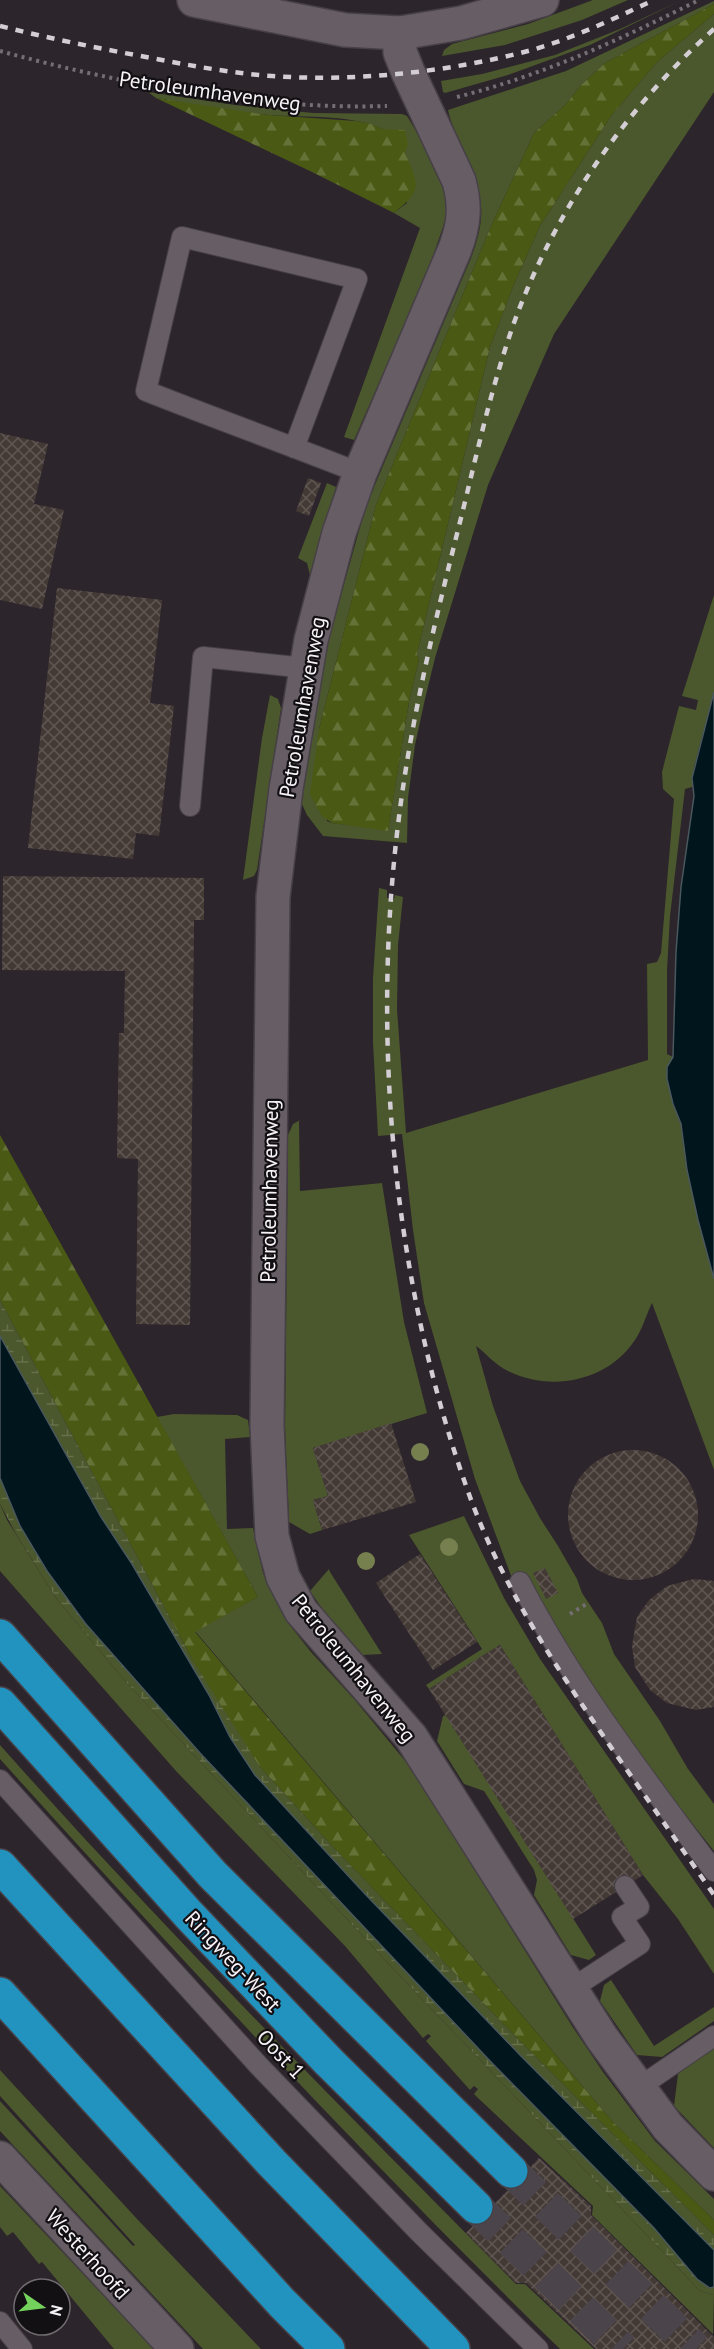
<svg xmlns="http://www.w3.org/2000/svg" width="714" height="2349" font-family="'PT Sans',sans-serif">
  <style>
    .grass { fill: #4b572c }
    .forest { fill: url(#forest-firs) }
    .wetland { fill: url(#wetland-marsh) }
    .water { fill: #00151c; stroke: #4a585e; stroke-width: 1.5 }
    .building { fill: url(#building-cross-hatch) }
    .lines { fill: none; stroke-linecap: round; stroke-linejoin: round }
    .motorway-tunnel { stroke: #4b444b; stroke-width: 33; stroke-dasharray: 33 16; stroke-linecap: butt }
    .service-casing { stroke: #474047; stroke-width: 22 }
    .minor-casing { stroke: #474047; stroke-width: 36 }
    .motorway-casing { stroke: #474047; stroke-width: 36 }
    .path { stroke: #756e74; stroke-width: 4; stroke-dasharray: 3 4.5; stroke-linecap: butt }
    .service { stroke: #665d65; stroke-width: 20 }
    .minor { stroke: #665d65; stroke-width: 33 }
    .motorway { stroke: #2292be; stroke-width: 33 }
    .rail { stroke: #d3ced3; stroke-width: 4.5; stroke-dasharray: 8 8; stroke-linecap: butt }
    .tree { fill: #76804f }
    .labels { text-anchor: middle; dominant-baseline: central; stroke-width: 4.5; stroke-linejoin: round; paint-order: stroke }
    .street-label { font-size: 21px; fill: #f8f3f8; stroke: #131013 }
  </style>
  <defs>
    <pattern id="forest-firs" width="22" height="20" patternUnits="userSpaceOnUse" patternTransform="scale(1.5)"><rect width="22" height="20" fill="#4a5a14"/><path d="M5 1l3.5 6h-7zM16 11l3.5 6h-7z" fill="#657237"/></pattern>
    <pattern id="wetland-marsh" width="20" height="14" patternUnits="userSpaceOnUse" patternTransform="scale(1.5)"><rect width="20" height="14" fill="#4b572c"/><path d="M1 5h8M5 5V1M11 12h8M15 12V8" fill="none" stroke="#66704b"/></pattern>
    <pattern id="building-cross-hatch" width="8" height="8" patternUnits="userSpaceOnUse" patternTransform="scale(1.5)"><rect width="8" height="8" fill="#443a35"/><path d="M0 0l8 8M0 8l8-8" fill="none" stroke="#605753"/></pattern>
  </defs>
  <rect width="100%" height="100%" fill="#2d252c"/>
  <!-- grass -->
  <g class="grass">
    <path d="M593,0h35l-46,20 -77,25 -63,11 2,-6 8,-6 76,-20z"/>
    <path d="M682,0l-92,45 -82,30 -63,18 -2,-1 -2,-11 41,-7 73,-19 65,-26z"/>
    <path d="M714,1v3l-109,59 -23,21 -16,20 -32,29 -43,93 -115,279 -57,224 8,92 5,2 56,7 21,-128 10,-43 -2,-5 73,-307 24,-63 26,-58 71,-110 46,-54 57,-48v78l-160,242 -66,151 -53,173 -10,41 -10,46 -7,53 -1,45 -84,-7 -16,-21 -6,-13 27,-161 38,-135 105,-248c20,-53 8,-68 -12,-117 -4,-10 -9,-21 -11,-31l118,-39z"/>
    <path d="M148,92l87,13 78,8 89,1 5,2 14,23 20,42 6,22v12l-19,56 -74,169 -10,-3 76,-209 -26,-15 13,-10 -24,-74c-32,-15 -78,-11 -113,-14 -38,-3 -76,-11 -114,-17z"/>
    <path d="M327,483l9,4 -26,88 -3,-12 -9,-5z"/>
    <path d="M714,595v97l-20,75 -2,20 -7,2 -15,127 -3,55v83l6,3 -6,11v11l6,25 8,20 6,46 11,50 16,59v191l-62,-167c-6,12 -9,25 -17,37 -28,42 -84,52 -127,31 -13,-6 -22,-18 -32,-25l17,60 27,75 20,37 18,28 19,33 5,14 20,30 12,31 46,67 28,48 26,35v47l-72,-91 -129,-179 -38,-102 -51,-176 -11,-73 -11,-96 -24,2 -5,-93v-65l6,-90 8,2v8l7,1 1,-4 8,2 -5,48 -1,64 9,124 242,-73 -1,-96 10,-2 4,-9 13,-154 -11,-10 -1,-17 17,-66 17,4 2,-10 -16,-4z"/>
    <path d="M270,695l8,4 3,9 -24,162 -3,6 -11,4 19,-142z"/>
    <path d="M302,1119l-3,2 1,70 82,-8 22,139 23,91 -114,35 15,48 -15,4 9,30 -12,4 -21,-12 -4,-93 3,-294 5,-11z"/>
    <path d="M174,1414l63,1 11,5 2,17 -25,2 2,90 26,-1 10,45 22,46 26,33 43,47 57,69 161,258 31,46 52,69 59,58v21l-101,-98 -418,-491 63,-34 -101,-180z"/>
    <path d="M0,1504l7,16 49,78 69,83 261,280 314,330 14,4 -1,39 -121,-119 1,-9 -115,-108 -4,-4 4,-5 -4,-3 -4,4 -44,-49 5,-5 -3,-2 -5,4 -78,-92 -169,-175 -176,-200z"/>
    <path d="M464,1516l40,82 36,61 174,250v65l-36,-55 -35,-44 -143,-230 -71,44 -3,-4 56,-36 -73,-114z"/>
    <path d="M329,1569l1,3 52,82 -19,1 -35,-38 -18,-26z"/>
    <path d="M446,1715l150,240 -7,5 -18,-5 -37,-60 3,-15 -3,-10 -50,-79 -20,-7 -27,-43 6,-25z"/>
    <path d="M0,1745c165,186 341,362 516,539h9l69,65h-34c-194,-190 -378,-388 -560,-590z"/>
    <path d="M611,1980l43,66 60,-39v14l-52,36 -25,-2 -37,-54 4,-16z"/>
    <path d="M714,2046v102l-40,-42 4,-32z"/>
    <path d="M0,2070l138,150 123,129h-58l-203,-218v-30l133,145 2,-1 -135,-149z"/>
    <path d="M0,2186l154,163h-40l-72,-87 -3,2 -26,-32 -6,4 -7,-9z"/>
  </g>
  <!-- forest -->
  <g class="forest">
    <path d="M714,4v10l-57,48 -46,54 -71,110 -26,58 -24,63 -73,307 2,5 -10,43 -21,129 -56,-8 -10,-7 -12,-22 9,-65 57,-224 115,-279 43,-93 32,-29 16,-20 23,-21z"/>
    <path d="M156,98l112,17 88,6 15,3 12,5 22,1 3,14 -3,9c14,32 18,37 -11,60l-84,-42z"/>
    <path d="M0,1135l258,462 -63,35 418,490 101,98v15l-197,-197 -183,-190 -74,-81 -20,-29 -48,-79 -192,-359z"/>
  </g>
  <!-- wetland -->
  <g class="wetland">
    <path d="M0,1300l192,359 68,108 74,81 183,190 197,197v15l-194,-195 -154,-160 -111,-120 -25,-38 -21,-42 -77,-131 -31,-47 -78,-137 -23,-44z"/>
    <path d="M0,1478l20,48 27,45 38,52 115,130 292,310 162,165 43,51 12,9 5,-1v8l-14,-4 -314,-330 -261,-280 -69,-83 -40,-64 -16,-30z"/>
  </g>
  <!-- water -->
  <g class="water">
    <path d="M714,692v587l-16,-59 -11,-50 -6,-46 -8,-20 -6,-25v-12l6,-10 3,-105 5,-65 13,-91 -2,-18z"/>
    <path d="M0,1336l101,181 31,47 77,131 21,42 25,38 111,120 154,160 194,195v37l-4,1 -13,-9 -43,-51 -162,-165 -292,-310 -115,-130 -38,-52 -27,-45 -20,-48z"/>
  </g>
  <!-- building -->
  <g class="building">
    <path d="M0,433l48,11 -14,60 30,6 -22,99 -42,-9z"/>
    <path d="M308,478l13,5 -12,33 -13,-5z"/>
    <path d="M57,588l105,12 -12,103 24,3 -15,130 -23,-3 -3,26 -105,-11z"/>
    <path d="M3,876l201,2v42h-10l-4,405 -54,-1 2,-165 -21,-1 2,-125h5l1,-62 -123,-1z"/>
    <path d="M391,1423l25,79 -94,28 -9,-30 15,-4 -15,-48z"/>
    <circle cx="633" cy="1515" r="65"/>
    <path d="M420,1554l57,88 -44,28 -57,-87z"/>
    <path d="M545,1568l13,25 -12,6 -13,-26z"/>
    <path d="M694,1579l20,2v126l-18,3 -29,-7 -17,-13 -15,-23 -3,-21 5,-29 12,-17 18,-14z"/>
    <path d="M500,1645l143,230 -70,44 -144,-230z"/>
    <path d="M539,2158l52,48v9l123,122v12h-118l-70,-66h-10l-50,-50z"/>
  </g>
  <g class="lines">
    <!-- motorway-tunnel -->
    <g class="motorway-tunnel">
      <path d="M511,2171l185,178"/>
      <path d="M476,2207l147,142"/>
    </g>
    <!-- service casing -->
    <g class="service-casing">
      <g id="service">
        <path d="M294,448l63,-169 -175,-42 -36,154c71,28 143,54 214,82"/>
        <path d="M190,806l13,-149 103,11"/>
        <path d="M520,1582c53,103 125,196 194,289"/>
        <path d="M0,1780l260,287 159,165 119,117"/>
        <path d="M571,1989l69,-45 -18,-27 17,-10 -14,-21"/>
        <path d="M638,2088l76,-52"/>
        <path d="M0,2322l22,27"/>
      </g>
    </g>
    <!-- minor casing -->
    <g class="minor-casing">
      <g id="minor">
        <path d="M194,0l151,30 55,3 61,-10 81,-23"/>
        <path d="M400,33v19l8,20 51,109c7,25 5,44 -4,68l-95,224 -21,60 -28,107 -25,149 -13,108 -6,528 5,111 11,41 18,34 110,126 191,301 66,89 46,47"/>
        <path d="M0,2158l177,191"/>
      </g>
    </g>
    <!-- motorway casing -->
    <g class="motorway-casing">
      <g id="motorway">
        <path d="M0,1636l213,239 298,296"/>
        <path d="M0,1704l189,211 140,147 147,145"/>
        <path d="M0,1866l272,297 181,186"/>
        <path d="M0,1994l282,309 46,46"/>
      </g>
    </g>
    <!-- path -->
    <g class="path">
      <path d="M0,51c120,33 262,59 387,55"/>
      <path d="M457,97c87,-22 162,-57 242,-97"/>
      <path d="M570,1614l18,-11"/>
    </g>
    <!-- service -->
    <use href="#service" class="service"/>
    <!-- minor -->
    <use href="#minor" class="minor"/>
    <!-- motorway -->
    <use href="#motorway" class="motorway"/>
    <!-- rail -->
    <g class="rail">
      <path d="M0,26c48,12 97,22 146,31 42,8 83,16 126,19 83,6 176,-4 256,-25 44,-12 85,-32 126,-51"/>
      <path d="M714,29c-88,79 -158,180 -199,291 -24,67 -39,138 -56,206 -25,99 -49,198 -61,299 -27,221 -4,463 72,672 35,95 88,173 145,256 33,47 66,94 99,142"/>
    </g>
  </g>
  <!-- trees -->
  <g class="tree">
    <circle cx="420" cy="1452" r="9"/>
    <circle cx="449" cy="1547" r="9"/>
    <circle cx="366" cy="1561" r="9"/>
  </g>
  <g class="labels">
    <!-- street labels -->
    <g class="street-label">
      <text transform="translate(210 91) rotate(8)">Petroleumhavenweg</text>
      <text transform="translate(302 707) rotate(-80)">Petroleumhavenweg</text>
      <text transform="translate(269 1191) rotate(-89)">Petroleumhavenweg</text>
      <text transform="translate(354 1668) rotate(51)">Petroleumhavenweg</text>
      <text transform="translate(233 1961) rotate(47)">Ringweg-West</text>
      <text transform="translate(281 2054) rotate(47)">Oost 1</text>
      <text transform="translate(88 2254) rotate(48)">Westerhoofd</text>
    </g>
  </g>
  <!-- north arrow -->
  <g transform="translate(42 2307) rotate(104)"><circle r="28" fill="#131013" stroke="#6f6b6f" stroke-width="1.5"/>
  <path d="M0-4.5L10 22L0 15L-10 22Z" fill="#73d25c"/>
  <text y="-9" font-size="16" font-weight="bold" text-anchor="middle" fill="#f8f3f8">N</text>
  </g>
</svg>
